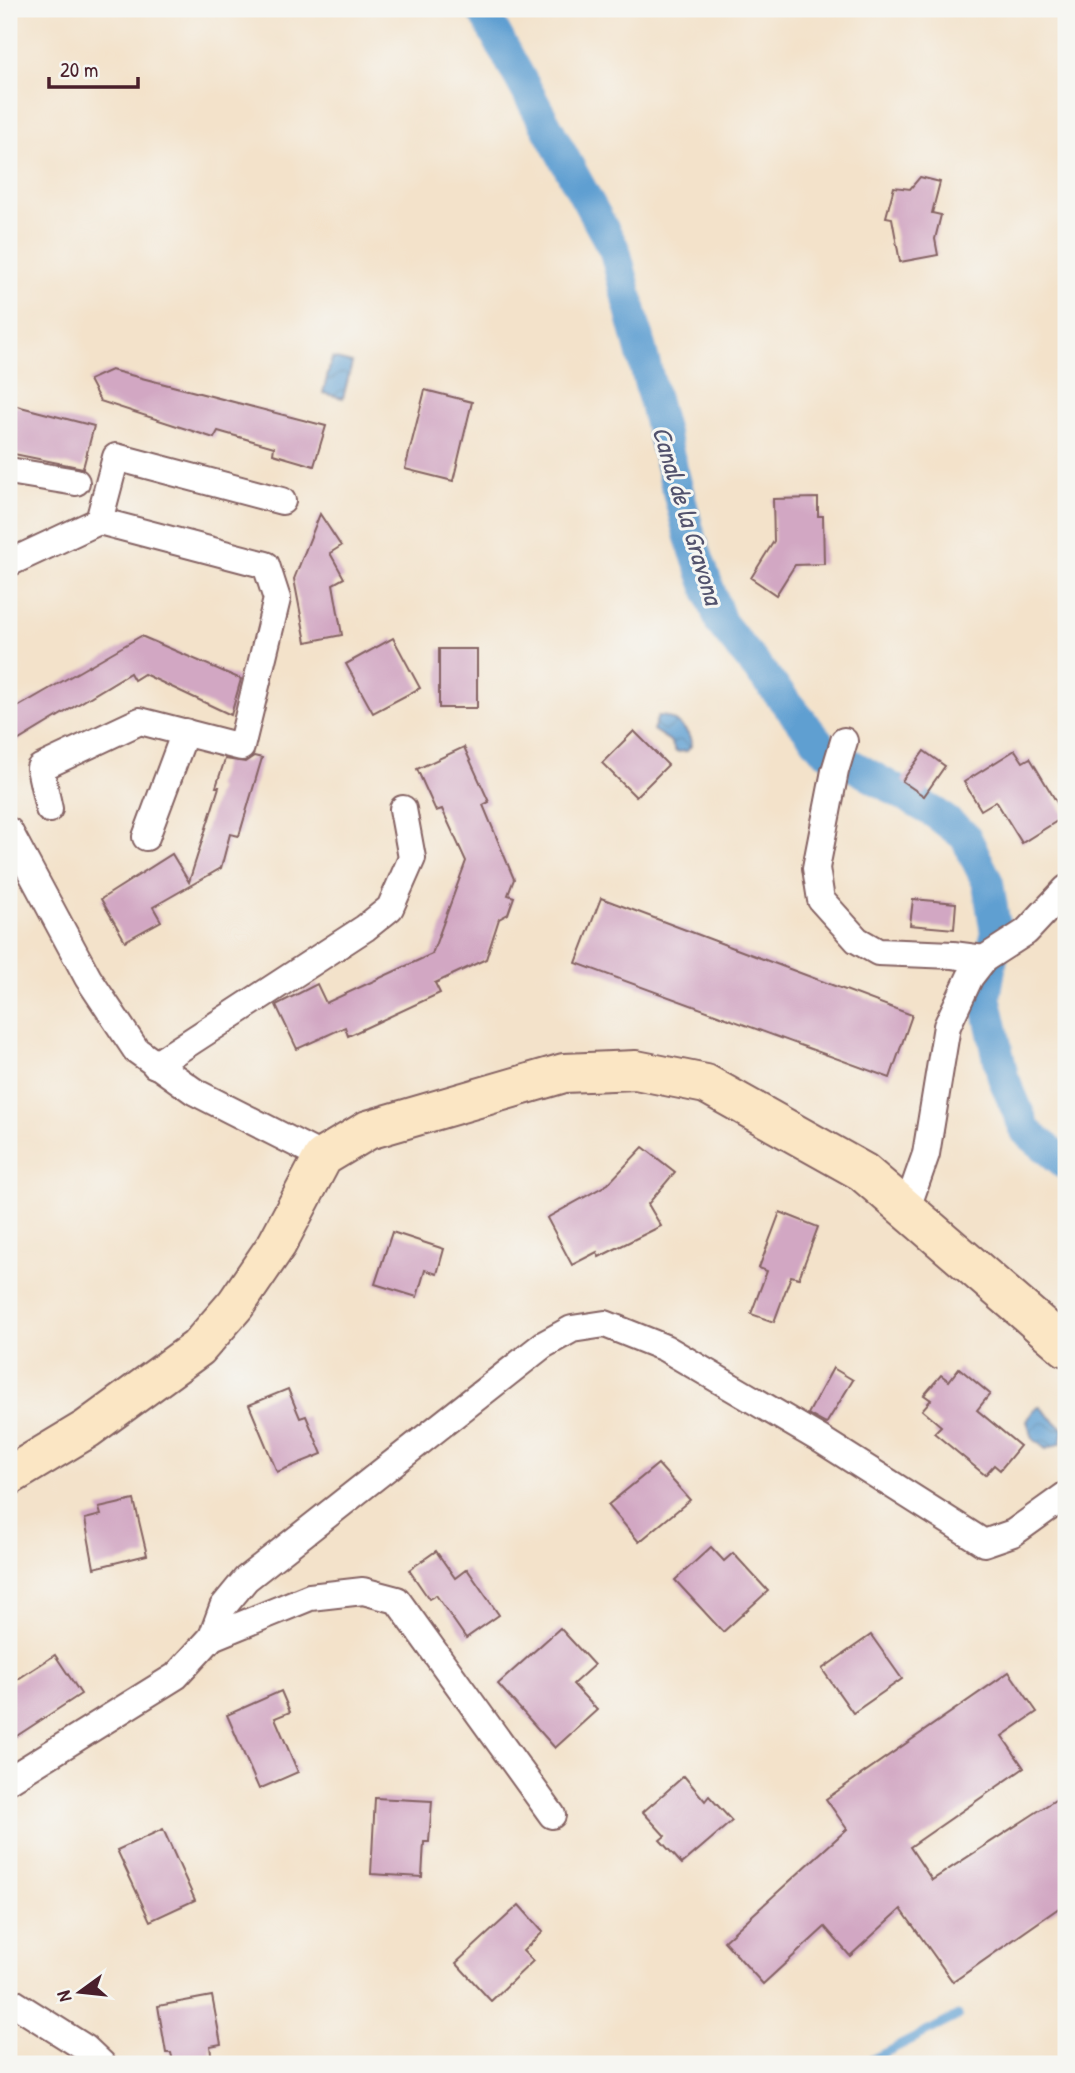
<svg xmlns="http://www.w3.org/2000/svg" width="1075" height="2073" font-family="'Patrick Hand',sans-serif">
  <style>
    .water { fill: url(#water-waves); stroke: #545f7e; stroke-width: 2 }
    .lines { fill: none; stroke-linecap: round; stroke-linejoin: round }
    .stream { stroke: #5e9fd1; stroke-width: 9 }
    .canal { stroke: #5e9fd1; stroke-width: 32 }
    .building { fill: #d2a7c3 }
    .street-casing { stroke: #856363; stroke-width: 30 }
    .secondary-casing { stroke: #856363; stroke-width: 42 }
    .street { stroke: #fff; stroke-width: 26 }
    .secondary { stroke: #fbe6c4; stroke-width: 38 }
    .labels { text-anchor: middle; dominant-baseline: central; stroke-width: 6; stroke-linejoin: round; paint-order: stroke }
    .water-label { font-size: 26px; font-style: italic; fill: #52526d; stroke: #f6f6f2 }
  </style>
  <defs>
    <pattern id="water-waves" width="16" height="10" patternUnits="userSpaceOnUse" patternTransform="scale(1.75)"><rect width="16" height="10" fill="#5e9fd1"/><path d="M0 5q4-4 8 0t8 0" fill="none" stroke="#5081aa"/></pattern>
  </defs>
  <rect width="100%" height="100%" fill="#f6f6f2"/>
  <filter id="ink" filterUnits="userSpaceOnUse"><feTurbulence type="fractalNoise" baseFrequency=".0143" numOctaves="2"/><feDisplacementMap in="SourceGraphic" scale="14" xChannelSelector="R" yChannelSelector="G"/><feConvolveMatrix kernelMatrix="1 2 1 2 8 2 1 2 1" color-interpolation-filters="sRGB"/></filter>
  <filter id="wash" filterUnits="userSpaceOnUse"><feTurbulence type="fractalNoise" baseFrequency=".00686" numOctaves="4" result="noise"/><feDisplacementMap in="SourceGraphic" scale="28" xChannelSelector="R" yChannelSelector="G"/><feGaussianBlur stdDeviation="1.57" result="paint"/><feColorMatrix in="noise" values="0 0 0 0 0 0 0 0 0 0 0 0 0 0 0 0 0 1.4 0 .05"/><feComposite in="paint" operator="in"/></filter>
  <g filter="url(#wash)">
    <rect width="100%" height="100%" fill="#f3e2ca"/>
    <!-- water -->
    <g class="water">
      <path d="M332,358l20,5 -9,35 -20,-5z"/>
      <path d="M658,716c14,-1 34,15 33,30l-4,5 -11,1 -6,-11 -17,-11z"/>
      <path d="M1040,1407l24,23 -3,13 -15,6 -13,-10 -6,-18 7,-12z"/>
    </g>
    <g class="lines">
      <!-- stream -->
      <path class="stream" d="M863,2064l95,-48"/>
      <!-- canal -->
      <path class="canal" d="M482,9l133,242 75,286 31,86 103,126 111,64 30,23 23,47 8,50 -11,64 18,80 23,54 40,33"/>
    </g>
    <g id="blocks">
      <!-- building -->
      <g class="building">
        <path d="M920,177l20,5 -8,31 9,2 -6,24 3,16 -38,7 -8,-44 -6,-1 8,-30 16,2z"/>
        <path d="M111,370l215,56 -12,40 -41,-12 1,-7 -56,-16 -4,7 -114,-37 -11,-21z"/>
        <path d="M425,390l47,12 -19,79 -48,-12z"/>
        <path d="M9,404l85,22 -11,42 -74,-15z"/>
        <path d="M818,498v18h5l1,48 -29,1 -19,30 -25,-17 23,-37 -1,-42z"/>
        <path d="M320,514l21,32 -11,7 14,25 -11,6 9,51 -36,7 -12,-63z"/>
        <path d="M141,636l100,43 -10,36 -87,-41 -10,6 -4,-7 -121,73v-34z"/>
        <path d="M393,638l27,50 -47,25 -27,-49z"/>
        <rect x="439" y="649" width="38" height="59"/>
        <path d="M634,731l34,34 -32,32 -34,-34z"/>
        <path d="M464,747l25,55 -6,3 31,74 -6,16 6,2 -6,17 -9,5 -13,40 -51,24 5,10 -92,43 -3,-9 -48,22 -21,-44 41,-21 9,19 106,-49 34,-93 -24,-52 -6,2 -19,-42z"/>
        <path d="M1015,750l8,12 7,-4 35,58 -43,27 -26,-42 -15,9 -17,-28z"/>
        <path d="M924,751l21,15 -21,30 -22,-15z"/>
        <path d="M254,756l8,2 -23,78 -9,-2 -9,34 -68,39 8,14 -36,20 -24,-42 71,-45 17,28 30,-95h-3l9,-28 20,3z"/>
        <path d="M601,898l311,117 -22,63 -314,-115z"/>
        <path d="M913,899l43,4 -2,26 -44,-4z"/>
        <path d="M643,1147l32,25 -27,32 13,22 -62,31 -2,-5 -25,13 -25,-47 61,-34z"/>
        <path d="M780,1212l38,15 -19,51 -8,-2 -17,46 -23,-8 16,-43 -8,-3z"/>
        <path d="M392,1232l52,17 -7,25 -12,-4 -8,27 -42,-13z"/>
        <path d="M833,1368l20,12 -27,44 -18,-10z"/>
        <path d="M959,1368l31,26 -13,16 43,36 -20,24 -6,-5 -9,10 -51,-42 7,-7 -19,-16 9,-10 -7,-5 17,-20 8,6z"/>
        <path d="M288,1389l12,29 6,-2 16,38 -45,18 -28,-67z"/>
        <path d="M658,1464l32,36 -51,42 -31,-37z"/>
        <path d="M134,1500l13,55 -53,13 -9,-49 16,-4 -2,-7z"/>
        <path d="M711,1547l13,14 9,-8 35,38 -45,41 -48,-52z"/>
        <path d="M436,1551l19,27 12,-9 32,46 -33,23 -30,-43 -7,4 -20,-29z"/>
        <path d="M560,1628l34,37 -21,19 24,26 -42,38 -57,-64z"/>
        <path d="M871,1635l31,44 -49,34 -31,-44z"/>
        <path d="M55,1655l26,39 -72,47v-56z"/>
        <path d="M1009,1672l28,40 -35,24 22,32 -114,79 22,33 134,-87v110l-113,79 -52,-73 -51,47 -25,-29 -62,57 -39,-43 123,-112 -21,-30z"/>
        <path d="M281,1691l9,21 -15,6 23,54 -39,17 -32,-74z"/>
        <path d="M684,1776l21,25 4,-5 23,25 -50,43 -22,-24 5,-4 -22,-24z"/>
        <path d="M375,1798l57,3 -3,41h-5l-2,35 -51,-3z"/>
        <path d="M163,1829l32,71 -45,21 -33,-71z"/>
        <path d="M519,1905l24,27 -20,19 10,10 -42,40 -35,-38z"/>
        <path d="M212,1996l9,48 -11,2 2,15 -38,3 -3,-11h-5l-8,-47z"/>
      </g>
    </g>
  </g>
  <g filter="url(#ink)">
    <use href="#blocks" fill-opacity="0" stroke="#856363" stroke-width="2"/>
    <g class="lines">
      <!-- street casing -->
      <g class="street-casing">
        <g id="street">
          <path d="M9,471l67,11"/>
          <path d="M9,563l90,-42 17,-64 166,44"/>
          <path d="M844,741l-9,30 -19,97 5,32 36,40 21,12 75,3 31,4"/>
          <path d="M49,809l-9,-41 100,-47 101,26 36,-148 -11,-34 -167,-44"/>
          <path d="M9,831l79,147 48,72 59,42 128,65"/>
          <path d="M146,837l39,-105"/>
          <path d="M155,1065l210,-137 25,-20 22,-50 -9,-49"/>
          <path d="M907,1208l19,-54 21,-128 23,-49 14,-18 42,-27 40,-43"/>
          <path d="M212,1637l98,-40 53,-6 34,9 155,215"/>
          <path d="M9,1780l167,-104 36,-39 11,-30 23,-28 297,-234 29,-16 33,-5 60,24 155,91 164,104 29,-10 53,-38"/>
          <path d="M9,2000l76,48 17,16"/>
        </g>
      </g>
      <!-- secondary casing -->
      <g class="secondary-casing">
        <path id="secondary" d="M9,1476l78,-47 111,-81 38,-44 41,-60 46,-87 45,-27 196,-57 72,-3 70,14 157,88 203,175"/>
      </g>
      <!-- street -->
      <use href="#street" class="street"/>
      <!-- secondary -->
      <use href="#secondary" class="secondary"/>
    </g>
  </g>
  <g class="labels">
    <!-- water labels -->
    <g class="water-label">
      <text transform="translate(688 515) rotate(73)">Canal de la Gravona</text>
    </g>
  </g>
  <!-- margin -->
  <rect width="1075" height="2073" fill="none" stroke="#f6f6f2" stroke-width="35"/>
  <!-- north arrow -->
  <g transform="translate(80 1992) rotate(255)" stroke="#f6f6f2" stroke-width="5" paint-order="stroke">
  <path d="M0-5L12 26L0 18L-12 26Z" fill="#4a1f2b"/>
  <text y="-10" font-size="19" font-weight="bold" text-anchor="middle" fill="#4a1f2b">N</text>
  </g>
  <!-- scale -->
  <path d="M49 77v10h89v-10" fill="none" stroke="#4a1f2b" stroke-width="3.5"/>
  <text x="60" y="77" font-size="21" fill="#4a1f2b" stroke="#f6f6f2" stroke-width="5" paint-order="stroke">20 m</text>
</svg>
